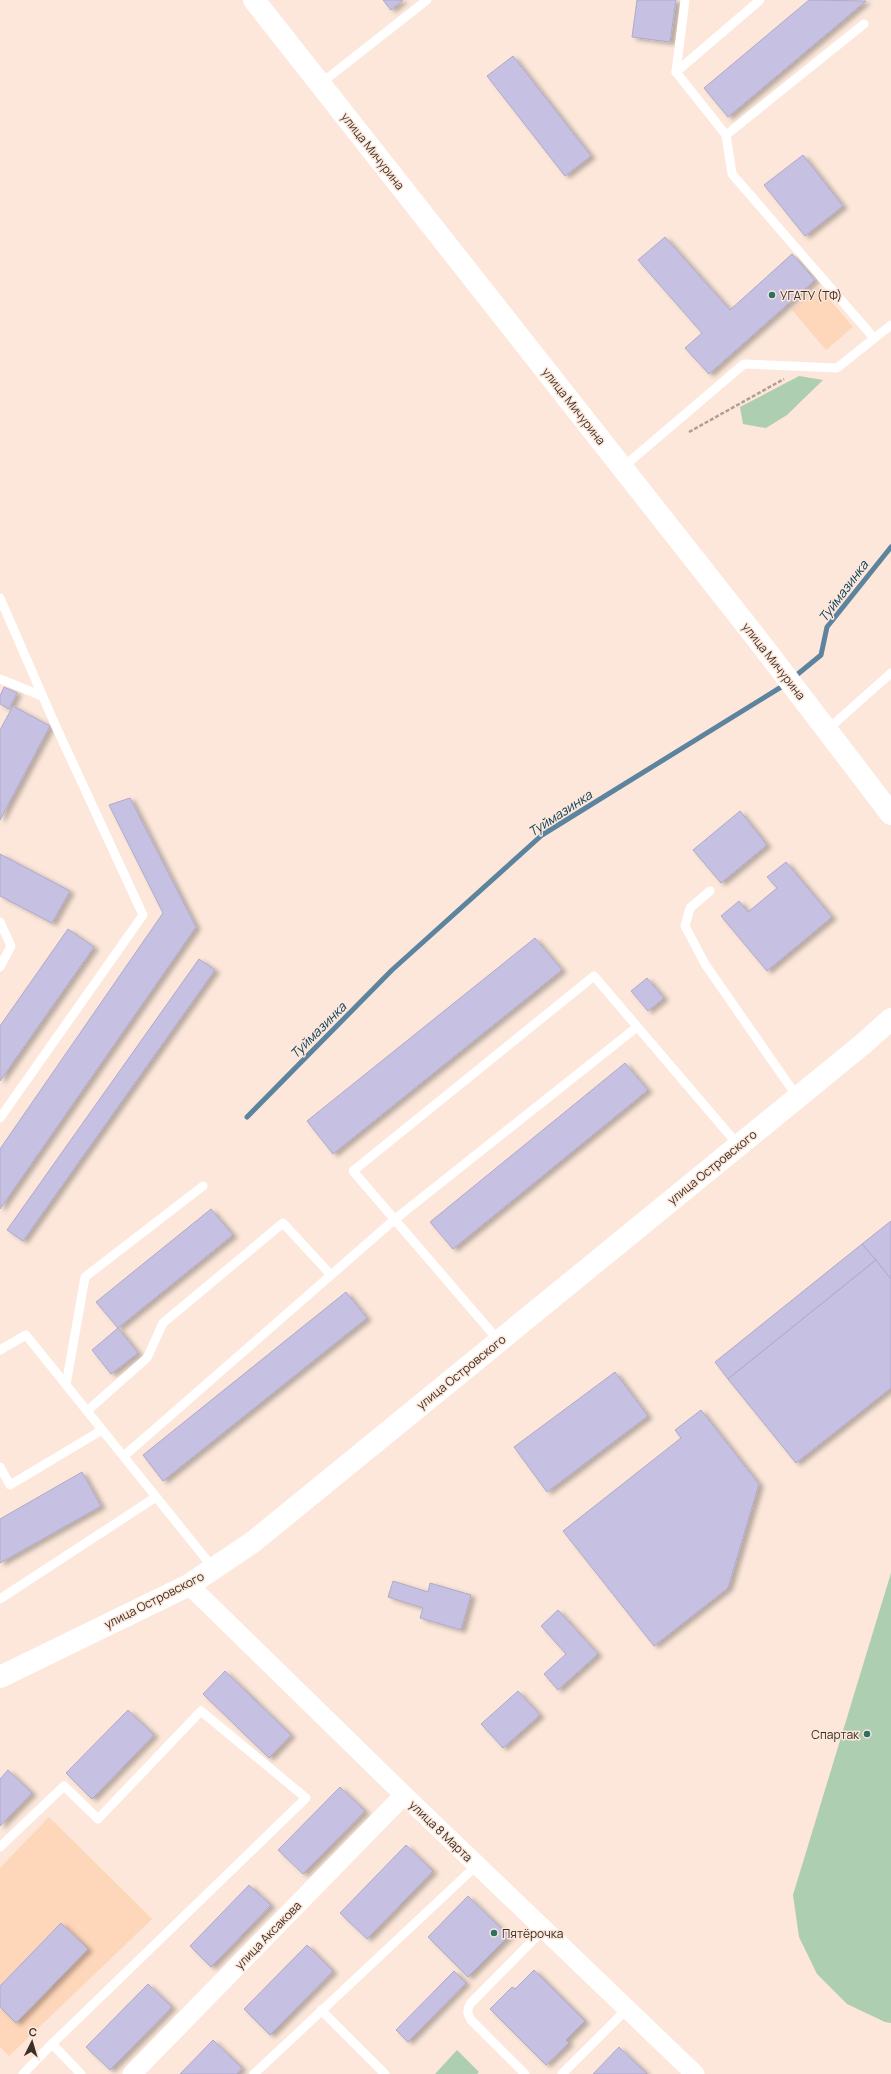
<svg xmlns="http://www.w3.org/2000/svg" width="891" height="2074" font-family="Manrope,sans-serif">
  <style>
    .built { fill: #fed6ba }
    .green { fill: #adceb0 }
    .lines { fill: none; stroke-linecap: round; stroke-linejoin: round }
    .stream { stroke: #5c849f; stroke-width: 5 }
    .building { fill: #c6c0e2; stroke: #afa9ca; filter: url(#shadow) }
    .path { stroke: #b19f93; stroke-width: 2.5; stroke-dasharray: 4 2; stroke-linecap: butt }
    .lane { stroke: #fff; stroke-width: 9 }
    .street { stroke: #fff; stroke-width: 19 }
    .secondary { stroke: #fff; stroke-width: 22 }
    .poi-dot { fill: #2f7161; stroke: #fce7da; stroke-width: 1.5 }
    .labels { text-anchor: middle; dominant-baseline: central; stroke-width: 3; stroke-linejoin: round; paint-order: stroke }
    .street-label { font-size: 12px; fill: #3c2f26; stroke: #fce7da }
    .poi-label { font-size: 12px; fill: #3c2f26; stroke: #fce7da; text-anchor: start }
    .water-label { font-size: 13px; font-style: italic; fill: #053b57; stroke: #fce7da }
  </style>
  <defs>
    <filter id="shadow"><feDropShadow dx="4.5" dy="2.5" stdDeviation="2" flood-color="#0004"/></filter>
  </defs>
  <rect width="100%" height="100%" fill="#fce7da"/>
  <!-- built -->
  <g class="built">
    <path d="M819,287l34,40 -27,23 -34,-40z"/>
    <path d="M49,1817l103,102 -143,137 -9,-9v-179z"/>
  </g>
  <!-- green -->
  <g class="green">
    <path d="M799,376l24,4 -36,35 -21,13 -23,-4 -3,-17z"/>
    <path d="M891,1573v450l-6,-1 -38,-18 -30,-30 -18,-37 -6,-42z"/>
    <path d="M457,2050l22,22 -2,2h-42z"/>
  </g>
  <g class="lines">
    <!-- stream -->
    <g class="stream">
      <path d="M793,678l28,-23 6,-28 64,-80"/>
      <path d="M247,1117l145,-147 150,-135 244,-151"/>
    </g>
  </g>
  <!-- building -->
  <g class="building">
    <path d="M383,0h20l-12,10z"/>
    <path d="M637,0h39l-6,42 -38,-5z"/>
    <path d="M809,0l57,1 -138,116 -24,-29z"/>
    <path d="M513,56l78,100 -26,20 -78,-100z"/>
    <path d="M803,155l40,51 -38,30 -41,-51z"/>
    <path d="M665,237l65,73 62,-56 23,26 -106,94 -24,-26 17,-15 -64,-73z"/>
    <path d="M4,687l13,6 -8,16 -9,-5v-8z"/>
    <path d="M13,706l37,20 -50,94v-90z"/>
    <path d="M130,798l66,129 -196,282v-60l163,-236 -54,-108z"/>
    <path d="M740,811l27,34 -46,38 -28,-33z"/>
    <path d="M0,854l70,37 -18,32 -52,-27z"/>
    <path d="M786,862l46,55 -65,54 -46,-55 18,-15 9,11 29,-24 -10,-11z"/>
    <path d="M68,929l26,18 -94,134v-55z"/>
    <path d="M535,938l27,32 -229,184 -26,-33z"/>
    <path d="M199,959l16,11 -192,271 -16,-11z"/>
    <path d="M647,978l17,20 -16,13 -17,-20z"/>
    <path d="M625,1063l23,27 -195,159 -23,-27z"/>
    <path d="M211,1209l22,26 -115,93 -22,-26z"/>
    <path d="M891,1221v58l-29,-35z"/>
    <path d="M862,1244l14,16 -148,119 -13,-17z"/>
    <path d="M876,1260l15,19v109l-95,75 -68,-84z"/>
    <path d="M346,1292l21,26 -204,163 -20,-26z"/>
    <path d="M118,1328l20,25 -27,21 -19,-24z"/>
    <path d="M615,1372l33,44 -101,76 -33,-45z"/>
    <path d="M701,1410l58,74 -31,104 -74,58 -91,-115 118,-93 -6,-8z"/>
    <path d="M82,1472l19,34 -101,57v-44z"/>
    <path d="M393,1581l35,11 2,-9 41,12 -10,35 -41,-12 3,-10 -35,-11z"/>
    <path d="M558,1610l40,44 -40,36 -14,-16 22,-20 -25,-28z"/>
    <path d="M225,1671l66,64 -22,23 -66,-64z"/>
    <path d="M518,1691l22,24 -37,33 -22,-24z"/>
    <path d="M128,1710l26,25 -62,64 -26,-26z"/>
    <path d="M8,1770l24,23 -32,33v-47z"/>
    <path d="M340,1787l25,24 -62,63 -25,-24z"/>
    <path d="M406,1845l27,26 -66,68 -27,-26z"/>
    <path d="M249,1885l22,20 -60,62 -21,-21z"/>
    <path d="M468,1896l41,40 -41,41 -40,-40z"/>
    <path d="M61,1923l27,26 -72,74 -16,-16v-21z"/>
    <path d="M307,1945l26,26 -63,64 -26,-26z"/>
    <path d="M534,1970l51,51 -19,19 3,3 -23,22 -56,-56 22,-22 3,2z"/>
    <path d="M454,1971l12,12 -58,59 -12,-12z"/>
    <path d="M148,1984l24,23 -62,63 -24,-23z"/>
    <path d="M213,2040l29,28 -5,6h-57z"/>
    <path d="M619,2047l28,27h-54z"/>
  </g>
  <g class="lines">
    <!-- path -->
    <path class="path" d="M689,432l95,-53"/>
    <!-- lane -->
    <g class="lane">
      <path d="M685,0l-9,72 50,63 138,-111"/>
      <path d="M676,72l84,-72"/>
      <path d="M320,84l107,-84"/>
      <path d="M726,135l6,39 142,164"/>
      <path d="M622,468l122,-104 93,4 54,-43"/>
      <path d="M0,598l57,131 86,186 -143,203"/>
      <path d="M0,679l42,17"/>
      <path d="M827,730l64,-57"/>
      <path d="M710,891l-20,17 -5,18 20,38 93,134"/>
      <path d="M0,922l11,24 -11,21"/>
      <path d="M499,1341l-146,-170 241,-195 145,170"/>
      <path d="M0,1350l26,-15 188,234"/>
      <path d="M66,1385l19,-108 118,-91"/>
      <path d="M87,1411l60,-53 16,-35 120,-100 48,52"/>
      <path d="M124,1456l270,-236 243,-193"/>
      <path d="M0,1467l10,18 92,-55"/>
      <path d="M0,1599l156,-102"/>
      <path d="M0,1847l64,-61 34,33 103,-108 105,87 -254,246"/>
      <path d="M321,2010l64,64"/>
      <path d="M23,2074l29,-30 29,30"/>
      <path d="M254,2074l223,-209"/>
      <path d="M525,2074l-54,-54c-4,-6 -4,-10 -1,-16l74,-75"/>
      <path d="M562,2074l65,-65"/>
    </g>
    <!-- street -->
    <g class="street">
      <path d="M189,1585l215,210 291,279"/>
      <path d="M132,2074l272,-279"/>
    </g>
    <!-- secondary -->
    <g class="secondary">
      <path d="M254,0l504,640 133,174"/>
      <path d="M0,1677l189,-92 64,-43 610,-498 28,-25"/>
    </g>
  </g>
  <!-- markers -->
  <g class="poi-dot">
    <circle cx="772" cy="295" r="4"/>
    <circle cx="867" cy="1734" r="4"/>
    <circle cx="494" cy="1933" r="4"/>
  </g>
  <g class="labels">
    <!-- street labels -->
    <g class="street-label">
      <text transform="translate(373 151) rotate(52)">улица Мичурина</text>
      <text transform="translate(574 406) rotate(52)">улица Мичурина</text>
      <text transform="translate(774 661) rotate(52)">улица Мичурина</text>
      <text transform="translate(712 1167) rotate(-39)">улица Островского</text>
      <text transform="translate(461 1372) rotate(-39)">улица Островского</text>
      <text transform="translate(154 1600) rotate(-27)">улица Островского</text>
      <text transform="translate(441 1831) rotate(44)">улица 8 Марта</text>
      <text transform="translate(268 1935) rotate(-46)">улица Аксакова</text>
    </g>
    <!-- poi labels -->
    <g class="poi-label">
      <text x="780" y="295">УГАТУ (ТФ)</text>
      <text x="859" y="1734" text-anchor="end">Спартак</text>
      <text x="502" y="1933">Пятёрочка</text>
    </g>
    <!-- water labels -->
    <g class="water-label">
      <text transform="translate(843 591) rotate(-53)">Туймазинка</text>
      <text transform="translate(560 813) rotate(-33)">Туймазинка</text>
      <text transform="translate(318 1030) rotate(-45)">Туймазинка</text>
    </g>
  </g>
  <!-- north arrow -->
  <g transform="translate(32 2042) rotate(5)" stroke="#fce7da" stroke-width="3" paint-order="stroke">
  <path d="M0-3L7 15L0 10L-7 15Z" fill="#3c2f26"/>
  <text y="-6" font-size="11" font-weight="bold" text-anchor="middle" fill="#3c2f26">С</text>
  </g>
</svg>
